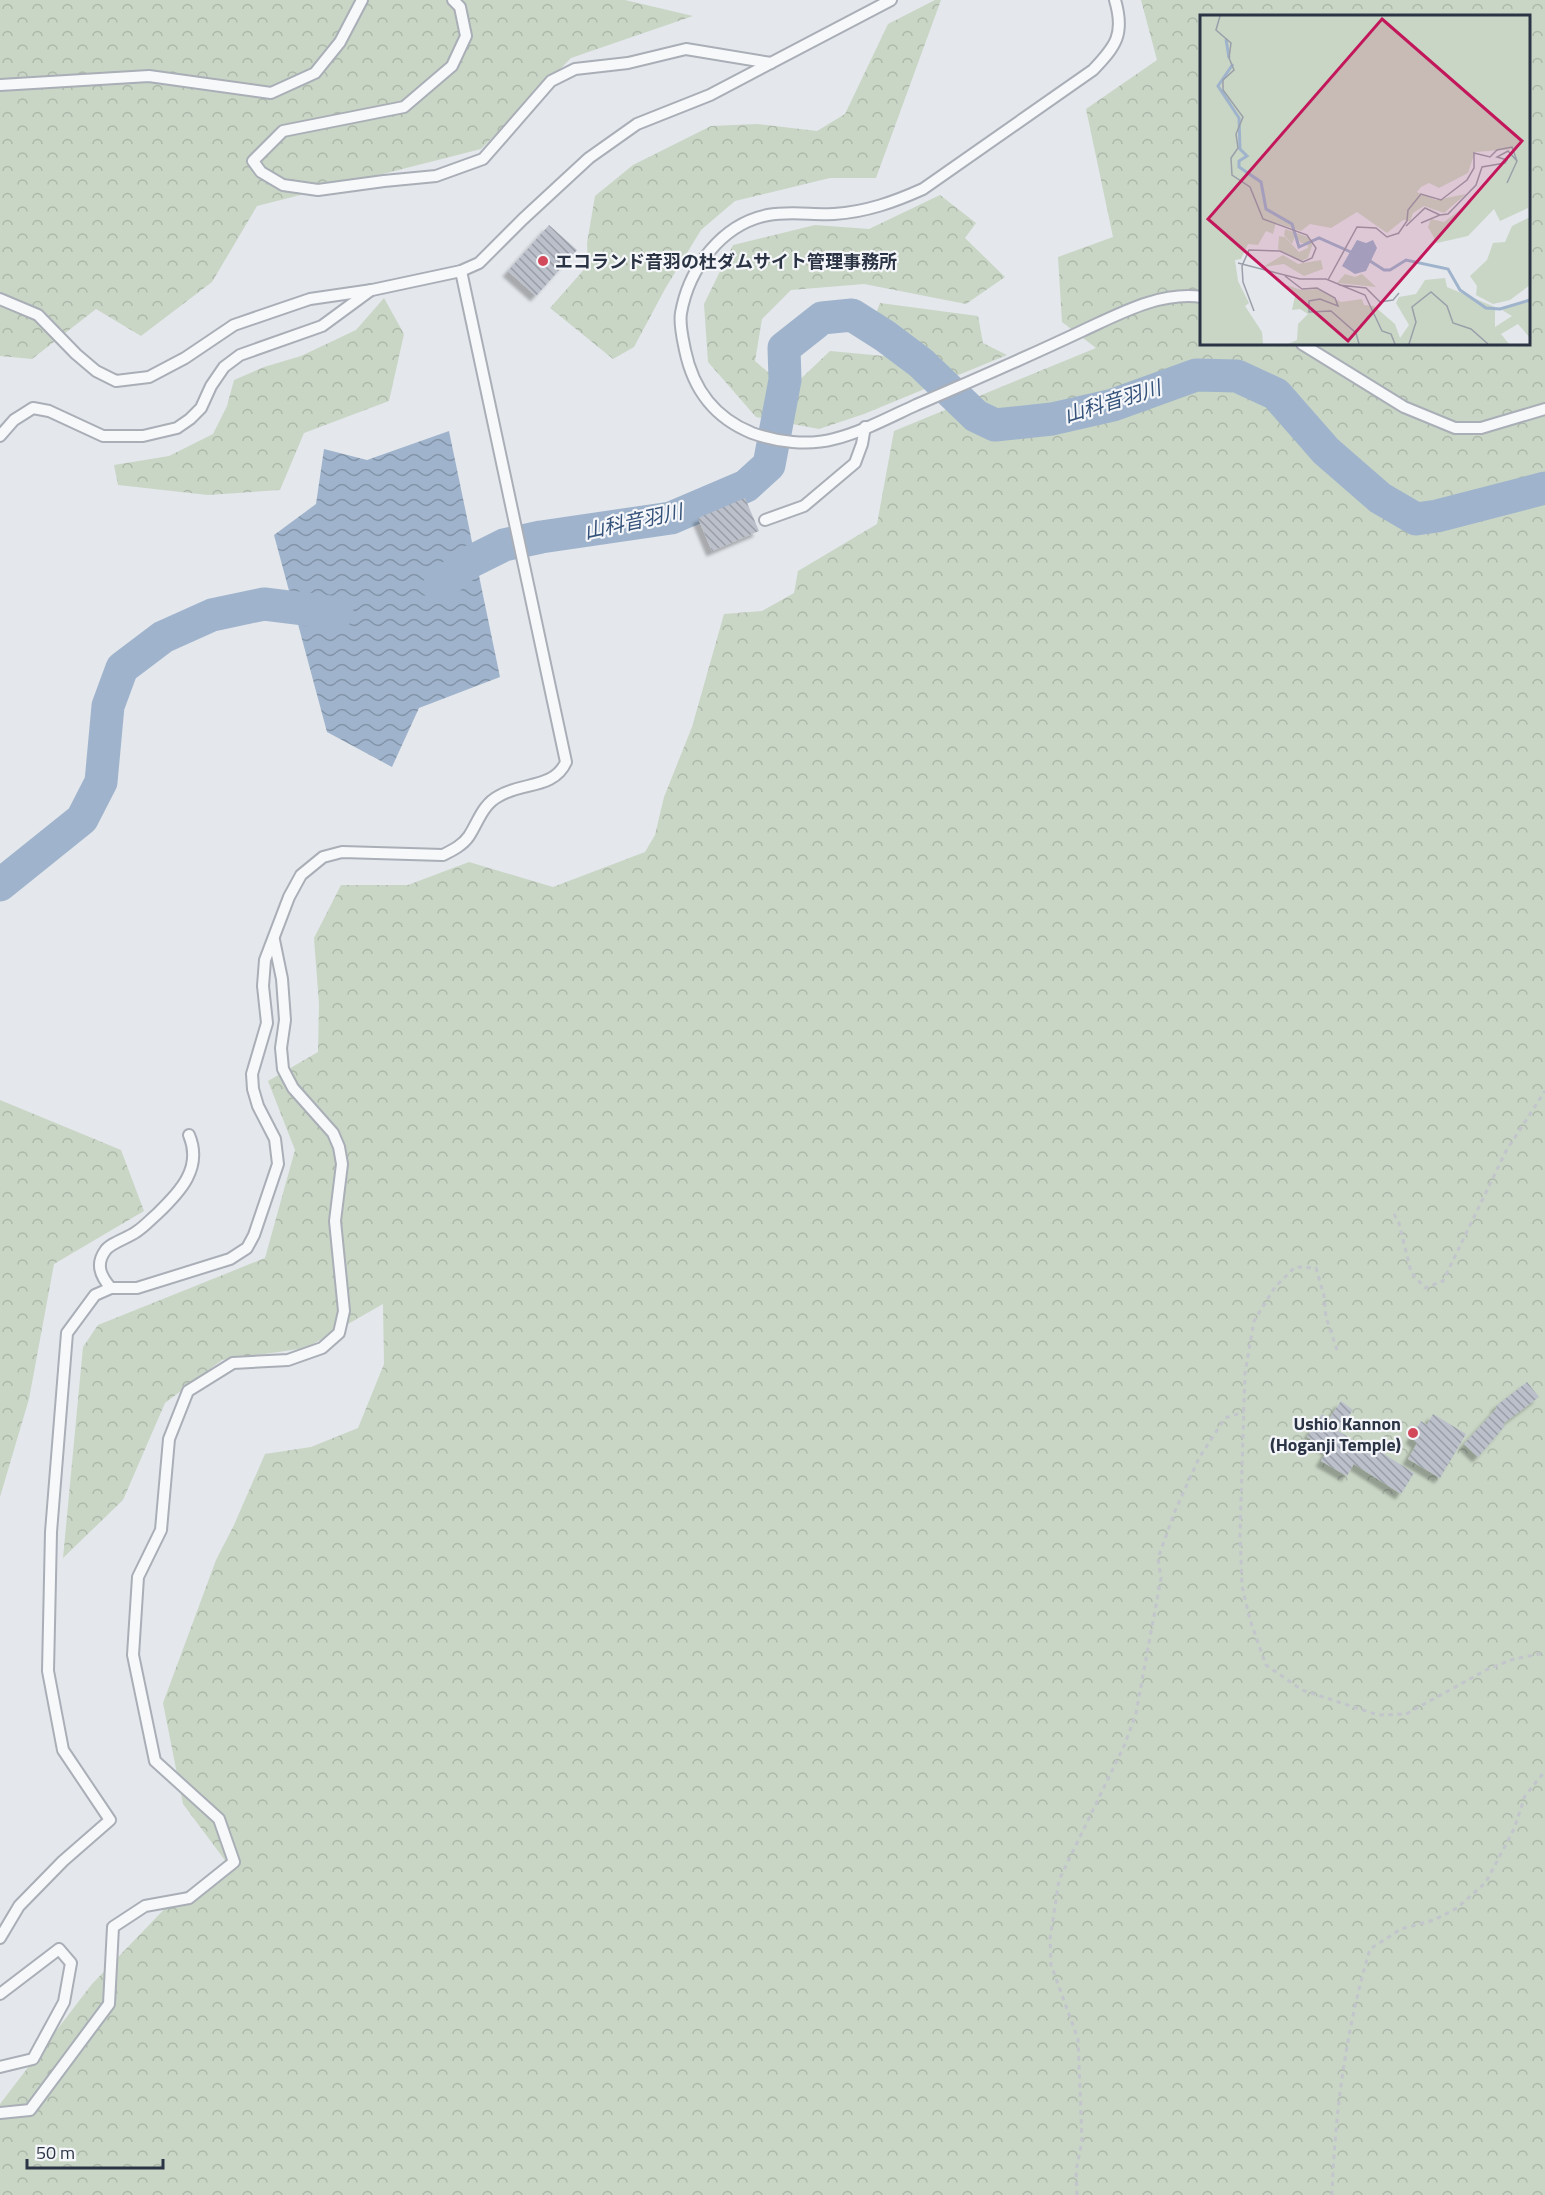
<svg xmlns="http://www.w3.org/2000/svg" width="1545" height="2195" font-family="'Titillium Web','Noto Sans JP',sans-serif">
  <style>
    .forest { fill: url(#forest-crowns); fill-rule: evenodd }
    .water { fill: url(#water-waves) }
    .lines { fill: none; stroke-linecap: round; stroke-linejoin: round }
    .river { stroke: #9fb4cc; stroke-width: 33 }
    .building { fill: url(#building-back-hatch); filter: url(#shadow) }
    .service-casing { stroke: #a9aeb7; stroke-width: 14 }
    .path { stroke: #c2c5cb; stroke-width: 3; stroke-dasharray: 4.5 4.5; stroke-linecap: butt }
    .service { stroke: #f7f8fa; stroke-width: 10 }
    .poi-dot { fill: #d1495b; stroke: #f4f6f9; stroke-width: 2 }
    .labels { text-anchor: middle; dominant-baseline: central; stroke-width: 4.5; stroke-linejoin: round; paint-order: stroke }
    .poi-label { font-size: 18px; font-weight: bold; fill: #2b3445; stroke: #f4f6f9; text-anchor: start }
    .water-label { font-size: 20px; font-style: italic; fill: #34527a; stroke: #f4f6f9 }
    .inset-river { fill: none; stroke: #9fb4cc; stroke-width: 3 }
    .inset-road { fill: none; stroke: #9a9fa9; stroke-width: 1.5 }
    .view { fill: #c2185b; fill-opacity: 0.15; stroke: #c2185b; stroke-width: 3 }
    .inset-edge { fill: none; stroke: #2b3445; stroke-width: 3 }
  </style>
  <defs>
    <pattern id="forest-crowns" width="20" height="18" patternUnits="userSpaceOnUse" patternTransform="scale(1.5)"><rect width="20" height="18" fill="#c9d6c5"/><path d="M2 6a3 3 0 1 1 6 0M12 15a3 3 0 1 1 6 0" fill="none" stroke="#adb8ab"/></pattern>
    <pattern id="water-waves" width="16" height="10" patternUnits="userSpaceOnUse" patternTransform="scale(1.5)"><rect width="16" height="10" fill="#9fb4cc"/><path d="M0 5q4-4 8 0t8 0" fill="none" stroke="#8293a7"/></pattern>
    <pattern id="building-back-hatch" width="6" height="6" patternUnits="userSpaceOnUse" patternTransform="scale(1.5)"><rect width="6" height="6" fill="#bbc0ca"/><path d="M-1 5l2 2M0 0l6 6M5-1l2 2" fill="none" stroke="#989da6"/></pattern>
    <filter id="shadow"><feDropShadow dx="-5.5" dy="5.5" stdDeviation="1.5" flood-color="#0004"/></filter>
  </defs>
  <rect width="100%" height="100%" fill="#e4e7ec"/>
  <!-- forest -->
  <g class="forest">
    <path d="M0,0h625l68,16 -122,42 -90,91 -224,57 -45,76 -71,54 -45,-27 -64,50 -32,-3z"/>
    <path d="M935,0h6l-65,178h-46l-95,23 -34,29 -36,59 -31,58 -21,12 -63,-51 38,-43 -1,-22 8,-47 38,-31 78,-39 46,-2 60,7 28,-17 43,-90z"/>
    <path d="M1141,0h404v2195h-1545v-91l92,-120 87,-90 54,-23 -50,-67 -20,-101 53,-143 18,-35 31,-71 46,-7 47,-19 26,-64 -1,-60 -77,44 -84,12 -57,43 -42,97 -60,58 20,-211 15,-22 167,-67 30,-108 -27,-69 50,-29 1,-48 -5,-66 27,-53h67l61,-23 84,25 92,-35 10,-17 9,-38 28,-70 32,-113 38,-3 32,-18 4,-22 79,-47 17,-93 202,-83 -34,-26 -4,-65 55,-20 -27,-128 71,-49zM1202,16h326v328h-326z"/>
    <path d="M940,195l36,28 -11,15 40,39 -39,27 -102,-20 -73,6 -29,29 -7,42 34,29 41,-39 54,5 26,10 3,-19 -39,-28 6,-16 98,13 5,27 24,12 -143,59 -45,15 -63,-12 -48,-55 -4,-58 29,-59 82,-20 54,4z"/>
    <path d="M384,298l20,36 -15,67 -85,32 -24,57 -72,5 -90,-10 -4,-20 55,-9 44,-22 14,-28 7,-26 30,-13 37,-11 55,-26z"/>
    <path d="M0,1100l121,50 23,61 -90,53 -25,135 -29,98z"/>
  </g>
  <!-- water -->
  <path class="water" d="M449,431l51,246 -81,31 -27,59 -65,-35 -53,-197 42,-31 8,-55 43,11z"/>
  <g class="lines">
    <!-- river -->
    <g class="river">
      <path d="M439,587l27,-23 38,-19 37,-8 130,-19 75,-32 23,-21 16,-85 -1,-32 38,-30 30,-3 33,21 36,27 55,53 19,9 57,-6 61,-14 83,-30 41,1 39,18 50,57 54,47 36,21 21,-3 108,-28"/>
      <path d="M0,885l82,-66 19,-37 7,-76 14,-38 41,-31 49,-22 52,-11 73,9"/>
    </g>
  </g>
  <!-- building -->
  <g class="building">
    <path d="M549,225l28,25 -41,46 -28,-25z"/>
    <path d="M745,498l14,33 -47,20 -14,-33z"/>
    <path d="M1527,1382l12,15 -36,27 2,2 -27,31 -14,-13 33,-36 -1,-2z"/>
    <path d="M1341,1401l12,9 -15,21 36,21 2,-3 38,24 -13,21 -47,-30 -7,12 -26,-15 7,-11 -21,-13 15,-23 7,5z"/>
    <path d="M1433,1414l33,20 -26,44 -32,-19 9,-16 -6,-5 10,-17 6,4z"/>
  </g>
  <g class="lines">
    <!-- service casing -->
    <g class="service-casing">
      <g id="service">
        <path d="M453,0l7,7 6,29 -14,30 -48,41 -121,24 -30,30 8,11 22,13 35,5 66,-9 52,-5 47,-17 68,-78 24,-12 53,-6 58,-14 85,14"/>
        <path d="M1115,0c10,34 1,46 -22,70l-170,119c-29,13 -57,23 -89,25 -21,1 -45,-3 -66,1 -46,9 -79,53 -87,98 -2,11 2,27 4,37 8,39 30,68 67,83 25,9 56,13 82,6 28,-7 56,-22 82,-34 56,-24 111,-48 166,-74 37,-17 78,-40 120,-34"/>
        <path d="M0,85l149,-9 122,17 44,-20 25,-31 22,-42"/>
        <path d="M0,299l38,16 38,39 20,17 20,10 33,-4 36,-19 49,-33 76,-26 62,-9 89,-19 18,-8 44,-44 66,-61 48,-34 73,-29 181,-95"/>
        <path d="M1302,344l102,63 51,21h26l64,-19"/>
        <path d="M0,436l14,-16 19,-12 16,3 54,25h40l34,-8 13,-9 11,-11 10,-22 13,-19 16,-12 82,-29 49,-36"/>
        <path d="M765,520l39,-14 51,-43 7,-19 3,-17"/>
        <path d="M189,1135c14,33 -9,57 -32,79 -7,6 -13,13 -21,18 -8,6 -26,11 -31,19 -10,14 -4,26 6,37h26l93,-29 17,-11 7,-13 24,-71 -3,-25 -17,-33 -5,-17 -1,-15 15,-51 -4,-37 2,-26 24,-63 12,-22 22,-18 19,-5 101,3c10,-5 20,-10 26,-19 9,-14 14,-32 30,-40 23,-14 55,-7 67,-34l-105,-491"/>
        <path d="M0,1938l19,-32 44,-45 47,-41 -47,-70 -15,-79 3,-139 16,-199 28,-38 16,-7"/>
        <path d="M0,1994l59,-45 12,14 -7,39 -31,57 -33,8"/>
        <path d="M0,2113l30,-3 79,-106 4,-77 32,-21 44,-8 45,-36 -15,-43 -64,-58 -22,-106 5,-78 23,-47 8,-91 19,-48 45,-28 55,-3 34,-12 17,-15 5,-22 -9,-90 7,-57 -3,-17 -6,-14 -40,-45 -10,-19 -2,-21 4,-28 -3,-41 -8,-39"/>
      </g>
    </g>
    <!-- path -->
    <g class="path">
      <path d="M1394,1214l5,9 12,49 14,16 18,-7 63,-130 39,-60"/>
      <path d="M1337,1350l-11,-33 -2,-21 -8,-28 -21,-1 -20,20 -21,34 -9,52 -5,160 2,53 8,34 16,45 36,25 76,25 28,-1 82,-45 26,-10 31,-6"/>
      <path d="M1077,2195l-1,-24 6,-30 -4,-102 -27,-74 -1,-26 9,-59 66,-136 11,-31 25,-135 -3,-20 17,-47 24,-53 26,-40 19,-6"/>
      <path d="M1332,2195c3,-84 14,-166 38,-246l31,-20 33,-9 23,-12 29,-26 28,-53 11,-33 20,-25"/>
    </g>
    <!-- service -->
    <use href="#service" class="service"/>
  </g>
  <!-- markers -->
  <g class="poi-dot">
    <circle cx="543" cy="261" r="6"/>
    <circle cx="1413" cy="1433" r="6"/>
  </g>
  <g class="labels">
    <!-- poi labels -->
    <g class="poi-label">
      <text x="555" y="261">エコランド音羽の杜ダムサイト管理事務所</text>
      <text x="1401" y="1423" text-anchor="end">Ushio Kannon<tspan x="1401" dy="21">(Hoganji Temple)</tspan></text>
    </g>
    <!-- water labels -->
    <g class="water-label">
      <text transform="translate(1112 401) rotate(-17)">山科音羽川</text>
      <text transform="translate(633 521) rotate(-12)">山科音羽川</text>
    </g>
  </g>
  <!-- overview -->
  <g transform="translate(1200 15)">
    <rect width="330" height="330" fill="#e4e7ec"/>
    <path d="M0,1h330l-2,192 -28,13 -6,-12 -26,27 -31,7 -9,-16 3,-8 13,3 28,-21 44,-52 -41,3 -7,21 -29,15 -10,-5 -8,4 -4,5 19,8 30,-6 -22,19 -20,-7 -11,7 -3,8 -7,-1 -16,13 -30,-21 -26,16 -21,-4 -9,7 -25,-8 -3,11 -7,-3 -8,14 -10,-1 -7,15 -6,1 3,21 11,22 -4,3 17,26 1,12h-63zM330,202v68l-20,15 -17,4 -17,-9 1,-9 -7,-10 17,-16 6,-17 12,-1 7,-16zM85,214l23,8 5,6 -5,15 -7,3 -23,-12 1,-13 6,1 14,15 9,-4 -1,-5h-6l-6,-7 -3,8 -8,-9zM83,240l15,9 23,-4 2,9 -19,7 -20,-12 -21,3zM145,259l10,3 7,-3 14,13 -39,-4zM245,263l2,9 48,20v20l17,-11 -10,-6 22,-10 6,2v36l-12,-14 -17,10 8,10h-221l9,-4 1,-16 10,-10 -8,-5 -8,1 3,-14 -8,-11 14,5 16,-1 24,13 21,-3 2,6 10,1 21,18 5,14 9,-13 -13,-22 3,-6 17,-3 9,-14z" fill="#c9d6c5"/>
    <path d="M157,225l9,3 7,-3 4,8 -11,23 -11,3 -13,-8z" fill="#9fb4cc"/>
    <path class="inset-river" d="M26,24l3,19M33,49l-15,22 21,32 1,31 7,7 -8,5v6l22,15 5,27 26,15 7,23 20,-9 34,15M167,244l17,11h6l16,-10 42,9 12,21 26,18 14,1 30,-9"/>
    <path class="inset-road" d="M20,1l-4,14 15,13 -2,15 5,12 -11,10v10l20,27 -7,17 2,14 -7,10 1,17 18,12 13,32 44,16 9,13 -4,10 -9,4 -23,-11 -31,-1 -7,16 1,16 11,29M240,200l8,-1 28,-29 6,-18 23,-4 2,-3 -10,-3 11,-6 9,10 -10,22M206,211l19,-18 15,7 -19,8M198,219l9,-13 1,-11 13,-16 20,6 26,-20 7,-12v-15l16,4 7,-7 15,-3 5,14M38,248l62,16h26l39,16 17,36 9,3 4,10M85,261l17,13 15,-1 18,10 3,8 -18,-7 -11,2v11l22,-1 25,22 3,11M128,265l29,-53 19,1 11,9 12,-4M139,270l27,3 14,14 13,-2 6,-7M209,329l7,-22 -4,-15 19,-15 16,14 6,17 18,6 17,15"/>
    <path class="view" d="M182,4l140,122 -174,200 -140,-122z"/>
    <rect width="330" height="330" class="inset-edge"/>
  </g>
  <!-- scale -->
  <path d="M27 2159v9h136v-9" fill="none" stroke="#2b3445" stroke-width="3"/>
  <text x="36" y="2159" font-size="18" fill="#2b3445" stroke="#f4f6f9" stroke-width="4.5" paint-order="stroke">50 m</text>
</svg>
